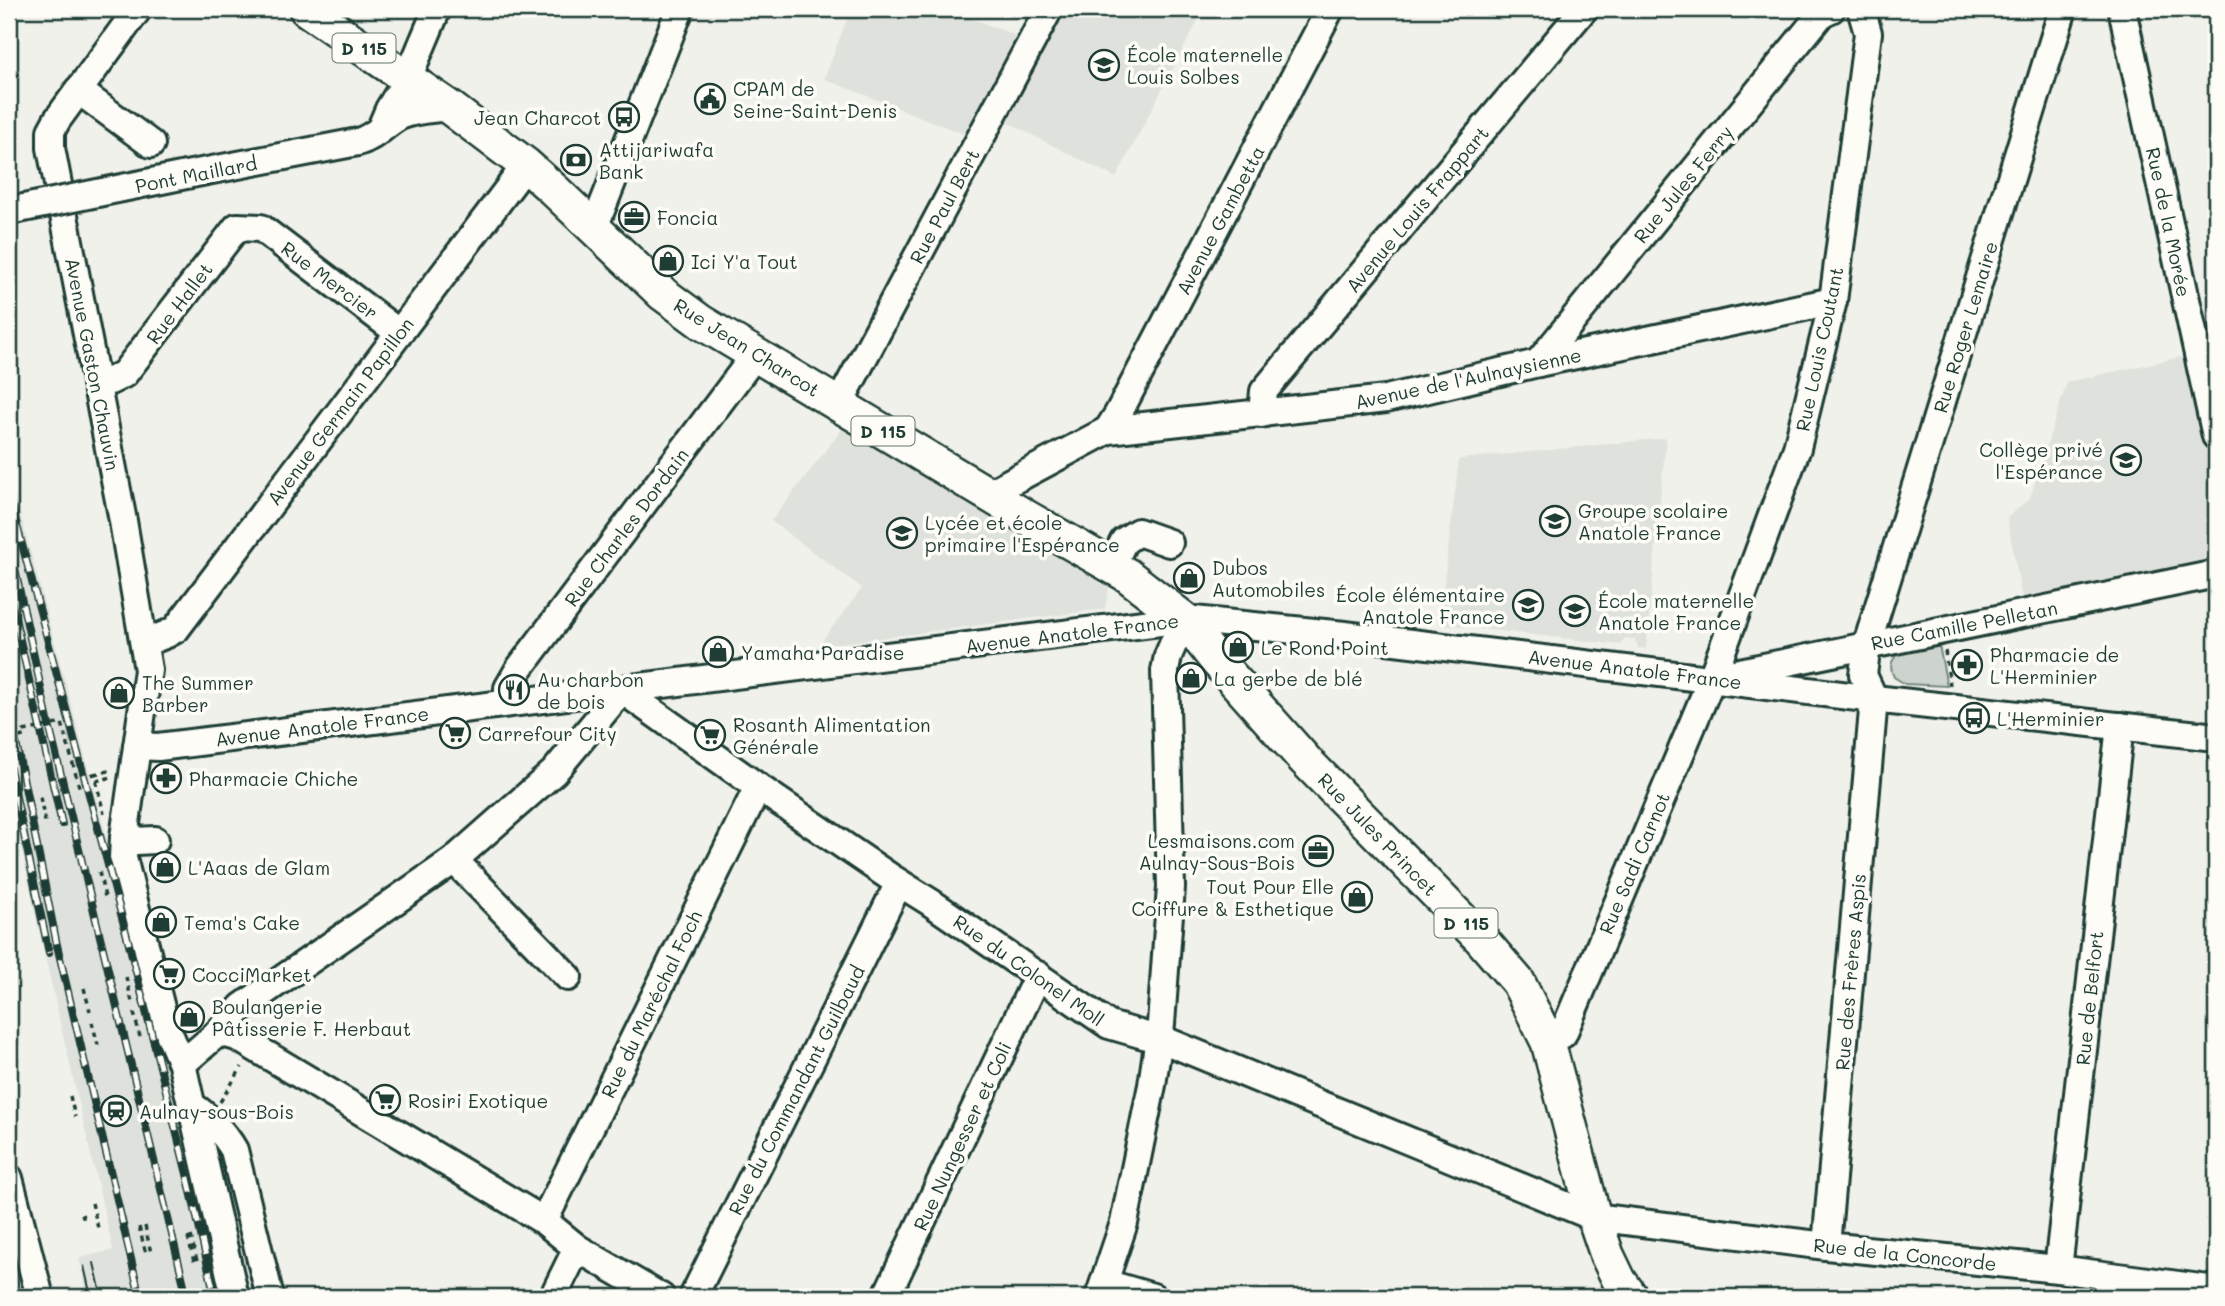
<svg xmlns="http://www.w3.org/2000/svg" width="2225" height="1306" font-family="Mali,sans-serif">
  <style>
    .built { fill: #dfe2dc }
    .grass { fill: #cdd3cd; stroke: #768880; stroke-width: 2 }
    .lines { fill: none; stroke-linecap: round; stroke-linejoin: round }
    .minor-casing { stroke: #1f3d34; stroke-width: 32 }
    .major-casing { stroke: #1f3d34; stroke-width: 38 }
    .path { stroke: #1f3d34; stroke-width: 3.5; stroke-dasharray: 5 5; stroke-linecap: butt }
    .minor { stroke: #fdfcf7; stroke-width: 26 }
    .major { stroke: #fdfcf7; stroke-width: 33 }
    .tram { stroke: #1f3d34; stroke-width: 2 }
    .rail-casing { stroke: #1f3d34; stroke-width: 8 }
    .rail { stroke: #fdfcf7; stroke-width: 5; stroke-dasharray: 16; stroke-linecap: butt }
    .minor-bridge-casing { stroke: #1f3d34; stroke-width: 32; stroke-linecap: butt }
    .minor-bridge { stroke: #fdfcf7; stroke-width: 26 }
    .labels { text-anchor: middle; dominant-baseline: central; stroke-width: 7; stroke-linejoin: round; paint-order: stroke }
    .shield { fill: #fdfcf7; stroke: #62766e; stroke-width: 2 }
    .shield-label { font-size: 18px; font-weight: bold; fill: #1f3d34 }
    .poi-label { font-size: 19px; fill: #1f3d34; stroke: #fdfcf7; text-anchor: start }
    .street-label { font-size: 19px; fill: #1f3d34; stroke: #fdfcf7 }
  </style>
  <rect width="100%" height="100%" fill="#f0f1eb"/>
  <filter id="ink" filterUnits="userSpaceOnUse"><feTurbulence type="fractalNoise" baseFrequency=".0143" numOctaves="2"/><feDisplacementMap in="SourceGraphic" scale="14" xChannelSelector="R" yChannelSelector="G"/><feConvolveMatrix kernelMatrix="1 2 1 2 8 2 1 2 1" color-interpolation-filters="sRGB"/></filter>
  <g filter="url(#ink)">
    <!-- built -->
    <g class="built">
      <path d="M851,9h96l70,27 -51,99 -142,-56z"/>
      <path d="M1063,9h141l-88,169 -111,-57z"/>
      <path d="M2185,356l31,140v65l-194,38 -15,-81 23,-20 37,-116z"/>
      <path d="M843,428l266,160 -4,21 -287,37 44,-58 -91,-67z"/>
      <path d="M1666,438l-20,211 -8,-1 -3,-9 -10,-1 -4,7 -182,-21 20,-165z"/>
      <path d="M9,471l169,634 45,192h-135l-9,-39 34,-8 -75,-323 -29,-139z"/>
    </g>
    <!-- grass -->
    <path class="grass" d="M1939,645l8,41 -42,-2 -11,-7c-14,-28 28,-30 45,-32z"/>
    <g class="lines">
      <!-- minor casing -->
      <g class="minor-casing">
        <g id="minor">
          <path d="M138,9l-81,111 -6,11v17l72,373 25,149 -24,167 -1,21 42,166 17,40 53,233"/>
          <path d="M2122,9l94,427"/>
          <path d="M78,90l73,54"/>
          <path d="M380,130l9,-21 19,-31 29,-69"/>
          <path d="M186,175l172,-33c17,-5 27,-18 42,-26 15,-7 34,-7 49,-9"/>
          <path d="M594,228l86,-219"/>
          <path d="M1538,363l284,-350 9,-4"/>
          <path d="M96,383l14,-2 14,-7 113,-147 24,1 138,105"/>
          <path d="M839,404l210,-395"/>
          <path d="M1262,414l2,-23 320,-382"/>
          <path d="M1108,430l10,-16 212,-405"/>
          <path d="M988,494l120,-64 278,-31 152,-36 295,-62"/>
          <path d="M1111,567l13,-26 14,-9 31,11"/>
          <path d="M144,643l23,-9 9,-5 350,-464"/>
          <path d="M1735,673l481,-99"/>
          <path d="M622,690l136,97 132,90 40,25 179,123 62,18 423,174 232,29 232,23 158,21"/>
          <path d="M508,703v-15l11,-19 236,-314"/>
          <path d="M137,746l21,1 1026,-128 161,16 529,64 342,38"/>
          <path d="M134,838l2,3 19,-1"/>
          <path d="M454,860l114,117"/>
          <path d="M219,1032l18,5 307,184 33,27 84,49"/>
          <path d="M1548,1042l15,-8 149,-356 85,-230 36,-147 35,-268 -7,-24"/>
          <path d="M182,1064l37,-32 23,-25 212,-147 100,-88 68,-82"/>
          <path d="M192,1106c15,9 33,28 42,44l36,147"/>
          <path d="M9,1178l31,119"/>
          <path d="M544,1221l214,-434"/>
          <path d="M1826,1246l48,-547 -11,-24 4,-31 196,-635"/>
          <path d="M2058,1269l62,-543"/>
          <path d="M1105,1283l48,14"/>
          <path d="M553,1297l24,-49"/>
          <path d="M693,1297l206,-414"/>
          <path d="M886,1297l152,-322"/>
          <path d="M1099,1297l25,-74 28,-138 9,-61 10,-137 -6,-216 3,-15 16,-37"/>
        </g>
      </g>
      <!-- major casing -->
      <g class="major-casing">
        <path id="major" d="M306,9l143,98 77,58 27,24 110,105 38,28 325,195 101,58 57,44 32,41 89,100 176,179 37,43 30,60 46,175 13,38 12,25 12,17"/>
      </g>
      <!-- path -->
      <g class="path">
        <path d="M1945,651l5,34"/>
        <path d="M9,739l15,-3v-5l38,-8 18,67"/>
        <path d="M94,774l15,-3"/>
        <path d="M91,775l3,-1 2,7 16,-4"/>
        <path d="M96,781l8,33"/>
        <path d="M40,797l5,25"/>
        <path d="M99,872l6,25"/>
        <path d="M126,977l6,25"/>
        <path d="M84,988l6,23"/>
        <path d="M134,1013l6,24"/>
        <path d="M92,1022l6,23"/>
        <path d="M70,1096l5,21"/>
        <path d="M220,1102l22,-35"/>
        <path d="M92,1203l7,29"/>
        <path d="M82,1214l2,6"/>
        <path d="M145,1226l6,27"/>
        <path d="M139,1227l7,27"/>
        <path d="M191,1236l7,29"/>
        <path d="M188,1237l7,29"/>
        <path d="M201,1287l1,6"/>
        <path d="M153,1290l2,7"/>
        <path d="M162,1296l1,1"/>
      </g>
      <!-- minor -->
      <use href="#minor" class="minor"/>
      <!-- major -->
      <use href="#major" class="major"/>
      <!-- tram -->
      <g class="tram">
        <path d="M94,1263l8,34"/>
        <path d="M84,1266l7,31"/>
      </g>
      <!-- rail casing -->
      <g class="rail-casing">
        <g id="rail">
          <path d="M9,496l119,444 60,238 27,119"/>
          <path d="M9,542l40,183 138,572"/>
          <path d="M9,592l53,232"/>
          <path d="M9,708l48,237 83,352"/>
          <path d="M9,764l40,189"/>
        </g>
      </g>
      <!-- rail -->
      <use href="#rail" class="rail"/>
      <!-- minor-bridge casing -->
      <g class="minor-bridge-casing">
        <path id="minor-bridge" d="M9,211l177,-36"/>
      </g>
      <!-- minor-bridge -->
      <use href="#minor-bridge" class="minor-bridge"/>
    </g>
  </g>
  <!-- icons -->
  <defs>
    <g id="school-ring" transform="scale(1.575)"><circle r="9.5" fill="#fdfcf7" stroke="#1f3d34" stroke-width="1.5"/><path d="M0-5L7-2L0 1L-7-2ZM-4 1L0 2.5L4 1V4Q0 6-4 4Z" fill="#1f3d34"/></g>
    <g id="civic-ring" transform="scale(1.575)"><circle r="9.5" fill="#fdfcf7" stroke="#1f3d34" stroke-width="1.5"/><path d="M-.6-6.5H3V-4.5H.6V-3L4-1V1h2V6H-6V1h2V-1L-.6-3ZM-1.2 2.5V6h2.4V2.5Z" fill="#1f3d34"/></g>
    <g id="bus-ring" transform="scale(1.575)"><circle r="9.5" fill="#fdfcf7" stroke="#1f3d34" stroke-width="1.5"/><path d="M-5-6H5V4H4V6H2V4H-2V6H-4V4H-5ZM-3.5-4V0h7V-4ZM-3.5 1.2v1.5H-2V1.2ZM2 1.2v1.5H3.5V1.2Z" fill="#1f3d34"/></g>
    <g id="bank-ring" transform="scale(1.575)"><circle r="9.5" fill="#fdfcf7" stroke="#1f3d34" stroke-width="1.5"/><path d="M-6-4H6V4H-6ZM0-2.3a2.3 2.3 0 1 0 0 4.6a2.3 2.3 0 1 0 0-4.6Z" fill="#1f3d34"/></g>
    <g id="office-ring" transform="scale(1.575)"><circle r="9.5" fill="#fdfcf7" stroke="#1f3d34" stroke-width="1.5"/><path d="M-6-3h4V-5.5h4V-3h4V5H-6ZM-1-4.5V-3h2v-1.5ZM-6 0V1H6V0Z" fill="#1f3d34"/></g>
    <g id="shop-ring" transform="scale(1.575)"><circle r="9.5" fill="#fdfcf7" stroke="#1f3d34" stroke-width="1.5"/><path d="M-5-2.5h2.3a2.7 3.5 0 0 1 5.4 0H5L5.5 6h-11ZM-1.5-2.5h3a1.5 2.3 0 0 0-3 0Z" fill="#1f3d34"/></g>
    <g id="pharmacy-ring" transform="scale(1.575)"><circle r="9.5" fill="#fdfcf7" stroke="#1f3d34" stroke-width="1.5"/><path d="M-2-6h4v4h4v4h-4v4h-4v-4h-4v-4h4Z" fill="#1f3d34"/></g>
    <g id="restaurant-ring" transform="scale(1.575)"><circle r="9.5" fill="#fdfcf7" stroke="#1f3d34" stroke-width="1.5"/><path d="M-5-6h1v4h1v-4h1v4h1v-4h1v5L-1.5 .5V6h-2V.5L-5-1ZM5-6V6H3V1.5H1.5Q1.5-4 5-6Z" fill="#1f3d34"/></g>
    <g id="supermarket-ring" transform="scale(1.575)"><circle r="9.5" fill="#fdfcf7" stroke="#1f3d34" stroke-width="1.5"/><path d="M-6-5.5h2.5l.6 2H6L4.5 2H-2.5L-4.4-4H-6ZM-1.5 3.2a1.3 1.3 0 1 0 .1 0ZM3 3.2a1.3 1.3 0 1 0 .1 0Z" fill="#1f3d34"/></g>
    <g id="station-ring" transform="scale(1.575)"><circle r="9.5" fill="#fdfcf7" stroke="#1f3d34" stroke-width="1.5"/><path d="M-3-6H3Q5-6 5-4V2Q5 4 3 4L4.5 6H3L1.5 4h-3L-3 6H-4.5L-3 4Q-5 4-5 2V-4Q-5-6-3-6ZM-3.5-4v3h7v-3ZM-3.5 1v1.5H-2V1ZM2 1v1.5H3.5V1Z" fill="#1f3d34"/></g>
  </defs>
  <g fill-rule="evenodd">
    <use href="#school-ring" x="1104" y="65"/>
    <use href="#civic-ring" x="710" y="99"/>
    <use href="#bus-ring" x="624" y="117"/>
    <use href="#bank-ring" x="576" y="160"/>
    <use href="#office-ring" x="634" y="217"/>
    <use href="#shop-ring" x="668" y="261"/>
    <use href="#school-ring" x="2126" y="460"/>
    <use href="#school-ring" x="1555" y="521"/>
    <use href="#school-ring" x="902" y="533"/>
    <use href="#shop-ring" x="1189" y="578"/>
    <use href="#school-ring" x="1528" y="605"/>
    <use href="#school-ring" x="1575" y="611"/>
    <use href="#shop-ring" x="1238" y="647"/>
    <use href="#shop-ring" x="718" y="652"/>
    <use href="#pharmacy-ring" x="1967" y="665"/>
    <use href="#shop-ring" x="1191" y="678"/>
    <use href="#restaurant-ring" x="514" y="690"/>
    <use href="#shop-ring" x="119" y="693"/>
    <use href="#bus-ring" x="1974" y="718"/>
    <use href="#supermarket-ring" x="455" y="733"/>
    <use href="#supermarket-ring" x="710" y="735"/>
    <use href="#pharmacy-ring" x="166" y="778"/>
    <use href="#office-ring" x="1318" y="851"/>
    <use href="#shop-ring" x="165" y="867"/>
    <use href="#shop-ring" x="1357" y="897"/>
    <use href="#shop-ring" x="161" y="922"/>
    <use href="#supermarket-ring" x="169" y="974"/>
    <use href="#shop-ring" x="189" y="1017"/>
    <use href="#supermarket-ring" x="385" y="1100"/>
    <use href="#station-ring" x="116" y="1111"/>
  </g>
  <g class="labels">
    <!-- shield labels -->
    <g class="shield">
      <rect x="332.5" y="33.5" width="63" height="29" rx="5"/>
      <rect x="851.5" y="416.5" width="63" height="29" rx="5"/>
      <rect x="1434.5" y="908.5" width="63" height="29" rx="5"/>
    </g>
    <g class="shield-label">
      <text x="364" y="48">D 115</text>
      <text x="883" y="431">D 115</text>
      <text x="1466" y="923">D 115</text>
    </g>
    <!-- poi labels -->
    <g class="poi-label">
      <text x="1127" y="54">École maternelle<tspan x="1127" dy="22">Louis Solbes</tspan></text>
      <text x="733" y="88">CPAM de<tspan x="733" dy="22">Seine-Saint-Denis</tspan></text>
      <text x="601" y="117" text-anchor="end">Jean Charcot</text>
      <text x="599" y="149">Attijariwafa<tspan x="599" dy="22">Bank</tspan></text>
      <text x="657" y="217">Foncia</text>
      <text x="691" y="261">Ici Y'a Tout</text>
      <text x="2103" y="449" text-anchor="end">Collège privé<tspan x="2103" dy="22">l'Espérance</tspan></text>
      <text x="1578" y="510">Groupe scolaire<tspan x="1578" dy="22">Anatole France</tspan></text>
      <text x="925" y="522">Lycée et école<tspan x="925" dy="22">primaire l'Espérance</tspan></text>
      <text x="1212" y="567">Dubos<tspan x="1212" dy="22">Automobiles</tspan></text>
      <text x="1505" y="594" text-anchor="end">École élémentaire<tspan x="1505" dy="22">Anatole France</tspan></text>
      <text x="1598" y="600">École maternelle<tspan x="1598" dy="22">Anatole France</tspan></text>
      <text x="1261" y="647">Le Rond Point</text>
      <text x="741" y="652">Yamaha Paradise</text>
      <text x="1990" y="654">Pharmacie de<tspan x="1990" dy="22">L'Herminier</tspan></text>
      <text x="1214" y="678">La gerbe de blé</text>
      <text x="537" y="679">Au charbon<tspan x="537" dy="22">de bois</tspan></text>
      <text x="142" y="682">The Summer<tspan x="142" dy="22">Barber</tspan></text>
      <text x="1997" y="718">L'Herminier</text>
      <text x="733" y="724">Rosanth Alimentation<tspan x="733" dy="22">Générale</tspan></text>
      <text x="478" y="733">Carrefour City</text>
      <text x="189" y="778">Pharmacie Chiche</text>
      <text x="1295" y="840" text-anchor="end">Lesmaisons.com<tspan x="1295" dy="22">Aulnay-Sous-Bois</tspan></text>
      <text x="188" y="867">L'Aaas de Glam</text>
      <text x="1334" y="886" text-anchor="end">Tout Pour Elle<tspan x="1334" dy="22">Coiffure &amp; Esthetique</tspan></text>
      <text x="184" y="922">Tema's Cake</text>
      <text x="192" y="974">CocciMarket</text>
      <text x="212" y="1006">Boulangerie<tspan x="212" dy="22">Pâtisserie F. Herbaut</tspan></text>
      <text x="408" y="1100">Rosiri Exotique</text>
      <text x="139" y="1111">Aulnay-sous-Bois</text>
    </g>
    <!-- street labels -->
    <g class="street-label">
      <text transform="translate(196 174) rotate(-11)">Pont Maillard</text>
      <text transform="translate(1683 184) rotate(-51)">Rue Jules Ferry</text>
      <text transform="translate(944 206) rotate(-62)">Rue Paul Bert</text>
      <text transform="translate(1417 209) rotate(-50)">Avenue Louis Frappart</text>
      <text transform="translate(1220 220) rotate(-62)">Avenue Gambetta</text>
      <text transform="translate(2169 222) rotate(78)">Rue de la Morée</text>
      <text transform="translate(330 280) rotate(37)">Rue Mercier</text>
      <text transform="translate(179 303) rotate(-53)">Rue Hallet</text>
      <text transform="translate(1965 327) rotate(-73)">Rue Roger Lemaire</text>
      <text transform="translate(747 347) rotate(32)">Rue Jean Charcot</text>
      <text transform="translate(1819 349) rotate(-78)">Rue Louis Coutant</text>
      <text transform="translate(93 364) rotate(79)">Avenue Gaston Chauvin</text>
      <text transform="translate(1468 378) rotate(-12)">Avenue de l'Aulnaysienne</text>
      <text transform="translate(340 411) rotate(-53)">Avenue Germain Papillon</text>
      <text transform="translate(626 527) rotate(-53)">Rue Charles Dordain</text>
      <text transform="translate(1964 625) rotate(-11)">Rue Camille Pelletan</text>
      <text transform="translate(1072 633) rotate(-7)">Avenue Anatole France</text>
      <text transform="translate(1635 669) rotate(7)">Avenue Anatole France</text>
      <text transform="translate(322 726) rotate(-7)">Avenue Anatole France</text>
      <text transform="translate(1378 834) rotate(46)">Rue Jules Princet</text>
      <text transform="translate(1634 863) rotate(-67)">Rue Sadi Carnot</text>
      <text transform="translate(1029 970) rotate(35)">Rue du Colonel Moll</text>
      <text transform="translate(1850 972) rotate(-85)">Rue des Frères Aspis</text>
      <text transform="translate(2089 998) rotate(-84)">Rue de Belfort</text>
      <text transform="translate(651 1004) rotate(-64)">Rue du Maréchal Foch</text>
      <text transform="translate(796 1090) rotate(-63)">Rue du Commandant Guilbaud</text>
      <text transform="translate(962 1136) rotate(-65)">Rue Nungesser et Coli</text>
      <text transform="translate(1905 1254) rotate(6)">Rue de la Concorde</text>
    </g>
  </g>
  <!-- margin -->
  <rect width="2225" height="1306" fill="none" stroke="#fdfcf7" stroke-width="35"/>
  <rect x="18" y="18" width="2190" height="1271" fill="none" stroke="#1f3d34" stroke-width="2.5" filter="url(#ink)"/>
</svg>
